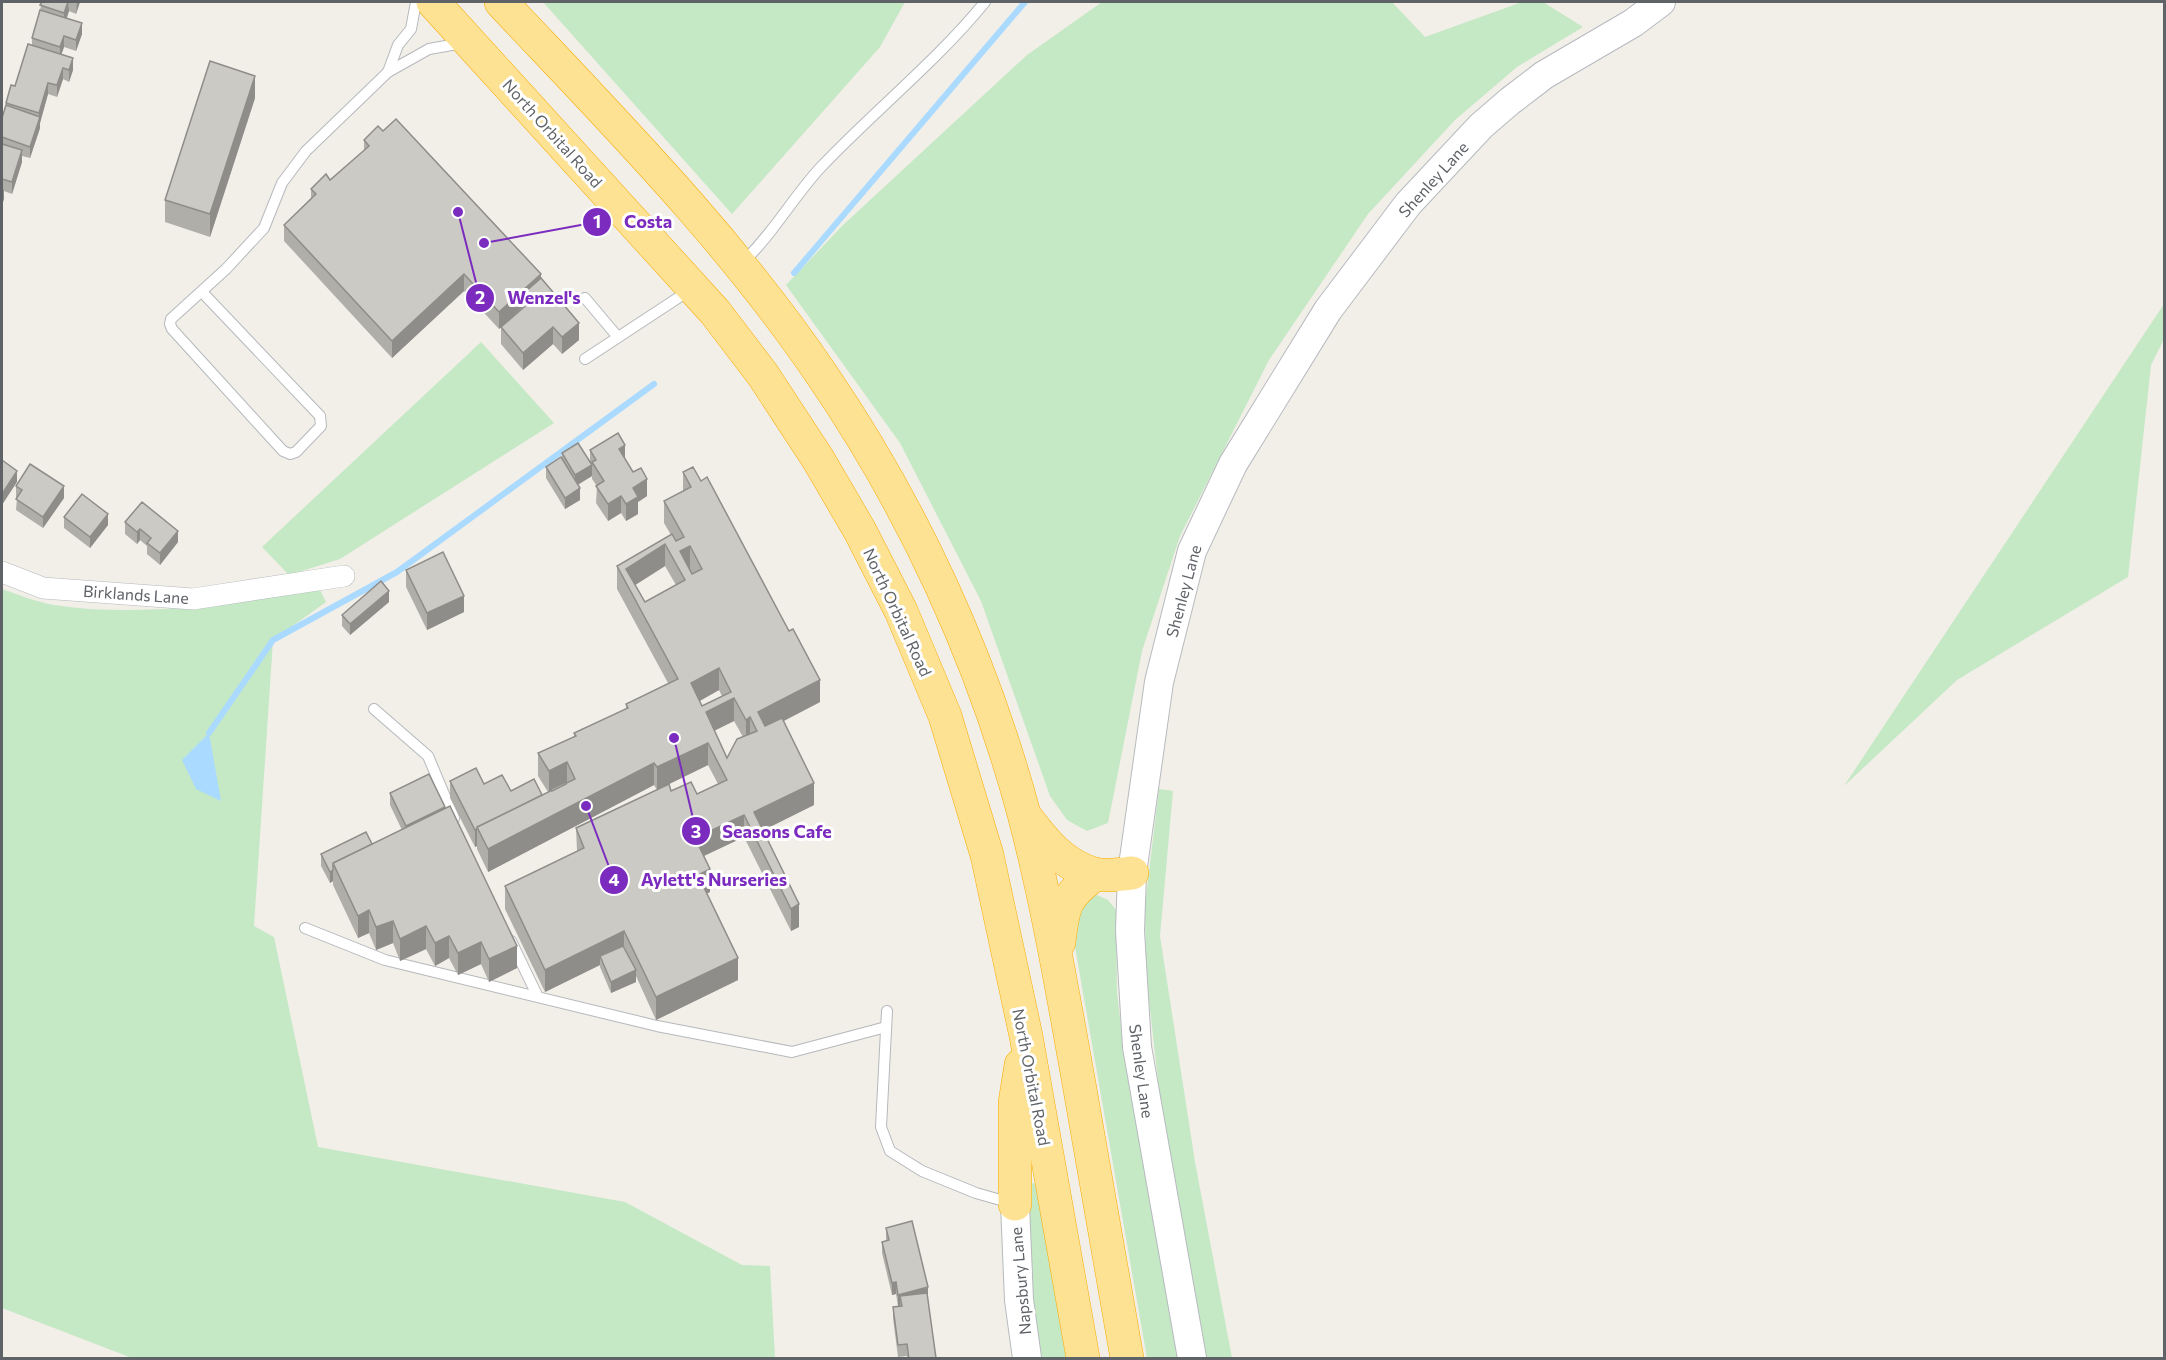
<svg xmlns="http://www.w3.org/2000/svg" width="2166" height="1360" font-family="Commissioner,sans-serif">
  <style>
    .green { fill: #c5e8c5 }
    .water { fill: #aadaff }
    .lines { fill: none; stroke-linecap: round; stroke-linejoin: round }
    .stream { stroke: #aadaff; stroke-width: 6 }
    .lane-casing { stroke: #b5b8bc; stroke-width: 12 }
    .street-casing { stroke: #b5b8bc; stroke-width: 22 }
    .secondary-casing { stroke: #b6babf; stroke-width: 30 }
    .highway-casing { stroke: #f9ab00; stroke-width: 34 }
    .lane { stroke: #fff; stroke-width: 10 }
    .street { stroke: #fff; stroke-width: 21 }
    .secondary { stroke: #fff; stroke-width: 28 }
    .highway { stroke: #fde293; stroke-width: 33 }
    .wall { fill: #afaea9; fill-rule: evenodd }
    .shaded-wall { fill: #8f8d8a }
    .building { fill: #cccac5; stroke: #8f8d8a; stroke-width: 1.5; fill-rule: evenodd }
    .labels { text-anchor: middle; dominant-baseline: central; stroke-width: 6; stroke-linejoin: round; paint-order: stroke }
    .street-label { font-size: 16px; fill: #5f6368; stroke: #fff }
    .leader { fill: none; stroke: #7b2cbf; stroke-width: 2 }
    .callout-dot { fill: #7b2cbf; stroke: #fff; stroke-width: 2 }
    .mark-label { font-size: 18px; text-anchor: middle; font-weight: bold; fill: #fff }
    .callout-label { font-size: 18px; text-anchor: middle; font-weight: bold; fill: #7b2cbf; stroke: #fff; stroke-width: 6; stroke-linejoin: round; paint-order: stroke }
  </style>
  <rect width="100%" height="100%" fill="#f1efe8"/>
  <!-- green -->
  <g class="green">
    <path d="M543,2h362l-25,45 -148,167z"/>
    <path d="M1102,2h290l33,35 97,-35h21l40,25 -66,40 -62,53 -87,94 -99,146 -89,176 -38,115 -34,172 -21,8 -20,-11 -17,-24 -69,-195 -81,-158 -114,-158 56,-59 185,-171z"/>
    <path d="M2164,304v35l-13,26 -23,212 -171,103 -113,106z"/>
    <path d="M481,342l73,81 -214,136 -51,16 -27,-28z"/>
    <path d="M319,588l7,14 -53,38 -19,286 20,11 44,210 307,55 117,63 28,1 5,92h-643l-130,-50v-719c17,6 35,13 52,16 82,13 184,-1 265,-17z"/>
    <path d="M1159,789l14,2 -13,145 35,226 37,196h-28l-37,-197 -21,-188 -1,-68z"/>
    <path d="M1097,895l11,5 8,10 1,82 6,53 58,313h-34l-73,-417v-21l11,-23z"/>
    <path d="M1036,1183l30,175h-31l-13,-173z"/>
  </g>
  <!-- water -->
  <path class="water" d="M209,733l12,68 -25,-12 -14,-29z"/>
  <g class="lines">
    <!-- stream -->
    <g class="stream">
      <path d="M794,273l231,-271"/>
      <path d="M209,733l64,-93 124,-68 257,-188"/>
    </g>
    <!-- lane casing -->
    <g class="lane-casing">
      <g id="lane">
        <path d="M388,72l10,-27 13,-16 5,-27"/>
        <path d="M743,262c30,-28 50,-65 78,-95 53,-56 115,-105 164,-165"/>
        <path d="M202,292l118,124 1,10 -25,26 -6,2 -7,-3 -111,-122 -2,-5 1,-5 55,-50 38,-41 18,-45 24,-32 82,-79 41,-23 34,-6"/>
        <path d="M585,298l32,38"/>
        <path d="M585,359l105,-69"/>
        <path d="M374,709l54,47 26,62"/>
        <path d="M305,928l80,32 272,66 135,26 94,-25"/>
        <path d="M511,941l26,54"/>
        <path d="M887,1011l-6,116 9,24 32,20 54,22 35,10"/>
      </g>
    </g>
    <!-- street casing -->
    <g class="street-casing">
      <path id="street" d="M2,572l41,16 150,11 151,-23"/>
    </g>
    <!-- secondary casing -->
    <g class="secondary-casing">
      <g id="secondary">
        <path d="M1015,1204l4,96 8,58"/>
        <path d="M1192,1358l-55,-311 -7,-116 2,-58 27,-191 33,-131 41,-87 95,-154 80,-106 73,-78 29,-25 34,-26 89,-52 28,-21"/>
      </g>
    </g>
    <!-- highway casing -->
    <g class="highway-casing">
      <g id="highway">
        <path d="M433,2l282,310 48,63 55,84 42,72 41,80 44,105 42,139 39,181 57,322"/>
        <path d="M501,2c112,119 229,237 321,373 91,133 160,283 202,439 23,87 38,175 54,264 16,93 33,187 49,280"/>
        <path d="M1028,820c18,24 36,45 66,54 11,3 27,0 38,-1"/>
        <path d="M1059,942c4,-37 6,-45 36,-68"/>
        <path d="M1015,1204v-101l6,-38"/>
      </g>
    </g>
    <!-- lane -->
    <use href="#lane" class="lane"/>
    <!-- street -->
    <use href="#street" class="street"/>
    <!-- secondary -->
    <use href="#secondary" class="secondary"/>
    <!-- highway -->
    <use href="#highway" class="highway"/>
  </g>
  <!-- wall -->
  <g class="wall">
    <path d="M42,2h38l-4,12 -7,-3 -2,7 15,16 -6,17 -12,-4 -3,8 12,15 -4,12 -6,-3 -6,18 -9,-3 -8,29v5l-10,30 -8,-2v6l-10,32 -8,-3v8l-2,6v-87l4,-13v-2l9,-17 17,-41v-7l8,-28z"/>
    <path d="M255,98l-45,139 -45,-15v-22z"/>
    <path d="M364,140l177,138 38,62 -17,14 -9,-10 -30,26 -22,-26v-17l23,-20v-1l-25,23 -35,-38 -72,67 -108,-117v-16l27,-27v-9l19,-9 34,-29z"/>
    <path d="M590,450l35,9 22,37 -9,6v12l-12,7 -5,-8 -13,8 -12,-18 1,-17 -5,-7v-9v6l-14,9 2,15 -15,9 -19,-31v-11l16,-8v-6l28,9z"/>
    <path d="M683,472l137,230 -36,19 30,84 -51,25 36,97 -8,4 -47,-94 -40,19 6,36 -3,1 31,87 -82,40 -20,-44v6l-25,11 -11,-26v-2l-55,27 -40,-83v-23l72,-35 -1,-23 81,-38 -3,-5 -166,87 -11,-23v-3l-2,1 -25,-49v-17l34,3 27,7 31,4 6,-3 -10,-16v-23l36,-16v-4l52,-24v-5l42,-21 -51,-94v-23l54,-31 -7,-12v-22l19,-10zM665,566l11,19 -31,17 -10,-17zM719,690l3,6 -20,10 -3,-5zM734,721l9,16 -16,21 -13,-28zM708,765l10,19 -21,10 -26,-3 -2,-7z"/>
    <path d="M16,486l48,12 -21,30 -27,-18 1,-12 -1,-1z"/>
    <path d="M64,517l44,8 -18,23 -26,-20z"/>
    <path d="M125,522l53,20 -18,23 -13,-11v-8l-7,-6 -3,4 -12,-10z"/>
    <path d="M406,570l58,42 -37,18 -21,-43z"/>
    <path d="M389,602l-39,33 -8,-9v-11z"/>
    <path d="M390,793l55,16 72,159 -28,14 -8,-18 -23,11 -9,-17 -14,8 -9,-17 -26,12 -7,-18 -17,7 -7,-17 -11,5 -25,-53v-4l-3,2 -9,-17v-12l51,-10 30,-14 -12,-25z"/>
    <path d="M886,1228l42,71 8,60h-29v-3l-9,1 -5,-39v-11l5,-1 -2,-12 -4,1 -10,-42v-11l4,-1z"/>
  </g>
  <!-- shaded-wall -->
  <g class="shaded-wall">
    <path d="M68,2l1,9 -5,14v-12z"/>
    <path d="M77,2h3l-4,12z"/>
    <path d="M82,23v11l-6,17v-11z"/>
    <path d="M64,36v11l-4,11v-11z"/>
    <path d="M73,58v12l-4,12v-12z"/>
    <path d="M63,68v11l-6,18v-12z"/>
    <path d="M255,76v22l-45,139v-23z"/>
    <path d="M48,83v11l-8,29v5l-10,30v-11l9,-30v-4z"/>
    <path d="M22,150v12l-10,32v-12z"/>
    <path d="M4,188v11l-2,6v-11z"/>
    <path d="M464,274v17l-72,67v-17z"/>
    <path d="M541,274v17l-17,2v13l-25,23v-17z"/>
    <path d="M579,323v17l-17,14v-17z"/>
    <path d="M553,327v17l-30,26v-17z"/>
    <path d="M625,445v17l-6,-13z"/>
    <path d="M592,465v11l-17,10v-11z"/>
    <path d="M17,471v11l-15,23v-11z"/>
    <path d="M647,479v17l-9,6v12l-12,7v-17l7,-16z"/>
    <path d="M64,486v12l-21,30v-11z"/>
    <path d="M580,488v12l-15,9v-11z"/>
    <path d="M621,496v17l-13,8v-17z"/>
    <path d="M108,514v11l-18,23v-11z"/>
    <path d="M140,529v11l-3,4v-12z"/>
    <path d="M178,531v11l-18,23v-12z"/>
    <path d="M665,544v22l-36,23 -3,-20z"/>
    <path d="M690,546v22l-9,5 -1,-22z"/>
    <path d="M389,591v11l-39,33v-11z"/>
    <path d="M464,596v16l-37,18v-17z"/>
    <path d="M719,668v22l-28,16v-23z"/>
    <path d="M820,680v22l-62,32v-22z"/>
    <path d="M734,698v23l-28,14v-23z"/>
    <path d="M750,717v22l-4,3v-22z"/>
    <path d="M708,743v22l-51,25v-23z"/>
    <path d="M567,762v22l-16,5v3l-2,1v-22z"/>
    <path d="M654,763v22l-166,87v-23z"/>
    <path d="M814,783v22l-60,30v-23z"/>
    <path d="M445,807v12l-39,19v-12z"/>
    <path d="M744,815v22l-49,23v-22z"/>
    <path d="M477,829v17l-2,1v-17z"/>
    <path d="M710,869v23l-12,6v-23z"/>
    <path d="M333,870v11l-3,2v-11z"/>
    <path d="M799,904v23l-8,4v-22z"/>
    <path d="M369,910v23l-11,5v-22z"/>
    <path d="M393,921v22l-17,7v-23z"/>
    <path d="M426,926v23l-26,12v-22z"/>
    <path d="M624,931v22l-24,3v9l-55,27v-22z"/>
    <path d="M449,936v22l-14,8v-23z"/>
    <path d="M481,942v22l-23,11v-22z"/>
    <path d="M517,946v22l-28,14v-23z"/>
    <path d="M738,958v22l-82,40v-23z"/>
    <path d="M636,970v12l-25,11v-11z"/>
    <path d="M896,1282v12l-4,1v-12z"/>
    <path d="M928,1287v12l-26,6 -2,-9v10h-2v-11z"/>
  </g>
  <!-- building -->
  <g class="building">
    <path d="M42,2h26l-4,11 -24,-8z"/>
    <path d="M40,10l42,13 -6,17 -12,-4 -4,11 -28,-9z"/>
    <path d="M28,44l45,14 -4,12 -6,-2 -6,17 -9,-2 -9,30 -33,-10 5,-18 4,1z"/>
    <path d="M210,61l45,15 -45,138 -45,-14z"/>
    <path d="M6,105l34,12 -10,30 -28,-10v-19z"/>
    <path d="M396,119l145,155 -42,38 -35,-38 -72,67 -108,-116 32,-31 -5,-5 15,-15 4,6 39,-34 -5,-6 14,-14 5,5z"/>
    <path d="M2,144l20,6 -10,32 -10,-3z"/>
    <path d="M541,278l38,45 -17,14 -9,-10 -30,26 -22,-26 30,-26 -7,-8z"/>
    <path d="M618,433l7,12 -6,4 14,23 8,-4 6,11 -14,9 5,9 -12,7 -5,-8 -13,8 -12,-18 8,-5 -12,-19 4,-2 -6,-10z"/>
    <path d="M578,443l14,22 -17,10 -13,-22z"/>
    <path d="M561,457l19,31 -15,10 -19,-31z"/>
    <path d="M2,460l15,11 -15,23z"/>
    <path d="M30,464l34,22 -21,31 -27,-18 6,-9 -6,-4z"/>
    <path d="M693,467l8,14 6,-4 82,154 4,-2 27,51 -62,32 7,14 17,-8 32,65 -60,29 45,92 -8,5 -47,-94 -49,23 15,31 -12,6 40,83 -82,39 -32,-66 -79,39 -40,-84 79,-38 -8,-20 93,-44 2,7 20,-9 6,12 30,-14 -19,-37 -51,24 -3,-4 -166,86 -11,-22 98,-48 -8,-17 -18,9 -11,-18 38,-17 -2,-3 54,-25 -2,-4 52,-25 -61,-113 55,-32 4,7 8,-4 -20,-36 27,-14 -8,-15zM665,544l20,36 -40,22 -19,-33zM690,546l12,23 -10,5 -12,-23zM719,668l12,24 -29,14 -11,-23zM734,698l12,22 4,-3 7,14 -20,8 -10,19 -21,-46z"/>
    <path d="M82,494l26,20 -18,23 -26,-20z"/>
    <path d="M142,502l36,29 -18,22 -13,-10 4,-5 -11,-9 -3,3 -12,-10z"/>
    <path d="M443,552l21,44 -37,17 -21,-43z"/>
    <path d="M381,581l8,10 -39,33 -8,-9z"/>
    <path d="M476,768l8,16 18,-9 9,16 23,-12 8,16 -65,32v2l-2,1 -25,-49z"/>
    <path d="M429,774l16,33 -39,19 -16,-33z"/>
    <path d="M566,782v2l-14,7 -1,-2z"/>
    <path d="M450,806l67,140 -28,13 -8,-17 -23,11 -9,-17 -14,7 -9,-17 -26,13 -7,-18 -17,6 -7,-17 -11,6 -25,-53z"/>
    <path d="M366,832l6,12 -39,19v7l-3,2 -9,-18z"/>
    <path d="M623,946l13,24 -25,12 -11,-26z"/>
    <path d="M912,1221l16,66 -30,8 -2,-13 -4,1 -10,-41 7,-2 -3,-12z"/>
    <path d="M927,1293l9,65 -27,1 -2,-15 -9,1 -5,-38 9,-1 -2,-10z"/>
  </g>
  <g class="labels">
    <!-- street labels -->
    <g class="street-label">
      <text transform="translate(553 133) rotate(48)">North Orbital Road</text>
      <text transform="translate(1433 179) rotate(-48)">Shenley Lane</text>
      <text transform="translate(1183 591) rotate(-75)">Shenley Lane</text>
      <text transform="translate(136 594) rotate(4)">Birklands Lane</text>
      <text transform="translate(898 612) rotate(65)">North Orbital Road</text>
      <text transform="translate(1142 1071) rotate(82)">Shenley Lane</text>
      <text transform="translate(1032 1077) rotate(79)">North Orbital Road</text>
      <text transform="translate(1020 1281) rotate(-95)">Napsbury Lane</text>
    </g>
  </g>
  <!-- callouts -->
  <path class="leader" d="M484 243L597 222M458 212L480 298M674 738L696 831M586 806L614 880"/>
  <g class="callout-dot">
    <circle cx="484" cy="243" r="6"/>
    <circle cx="458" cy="212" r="6"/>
    <circle cx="674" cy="738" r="6"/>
    <circle cx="586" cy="806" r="6"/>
    <circle cx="597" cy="222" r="15"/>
    <circle cx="480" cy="298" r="15"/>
    <circle cx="696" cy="831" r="15"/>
    <circle cx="614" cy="880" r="15"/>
  </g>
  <g class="mark-label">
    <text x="597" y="228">1</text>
    <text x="480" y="304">2</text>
    <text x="696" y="838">3</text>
    <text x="614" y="886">4</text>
  </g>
  <g class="callout-label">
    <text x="648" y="228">Costa</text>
    <text x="544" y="304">Wenzel's</text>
    <text x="777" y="838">Seasons Cafe</text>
    <text x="714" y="886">Aylett's Nurseries</text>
  </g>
  <!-- border -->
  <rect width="2166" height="1360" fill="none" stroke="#5f6368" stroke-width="6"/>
</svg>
